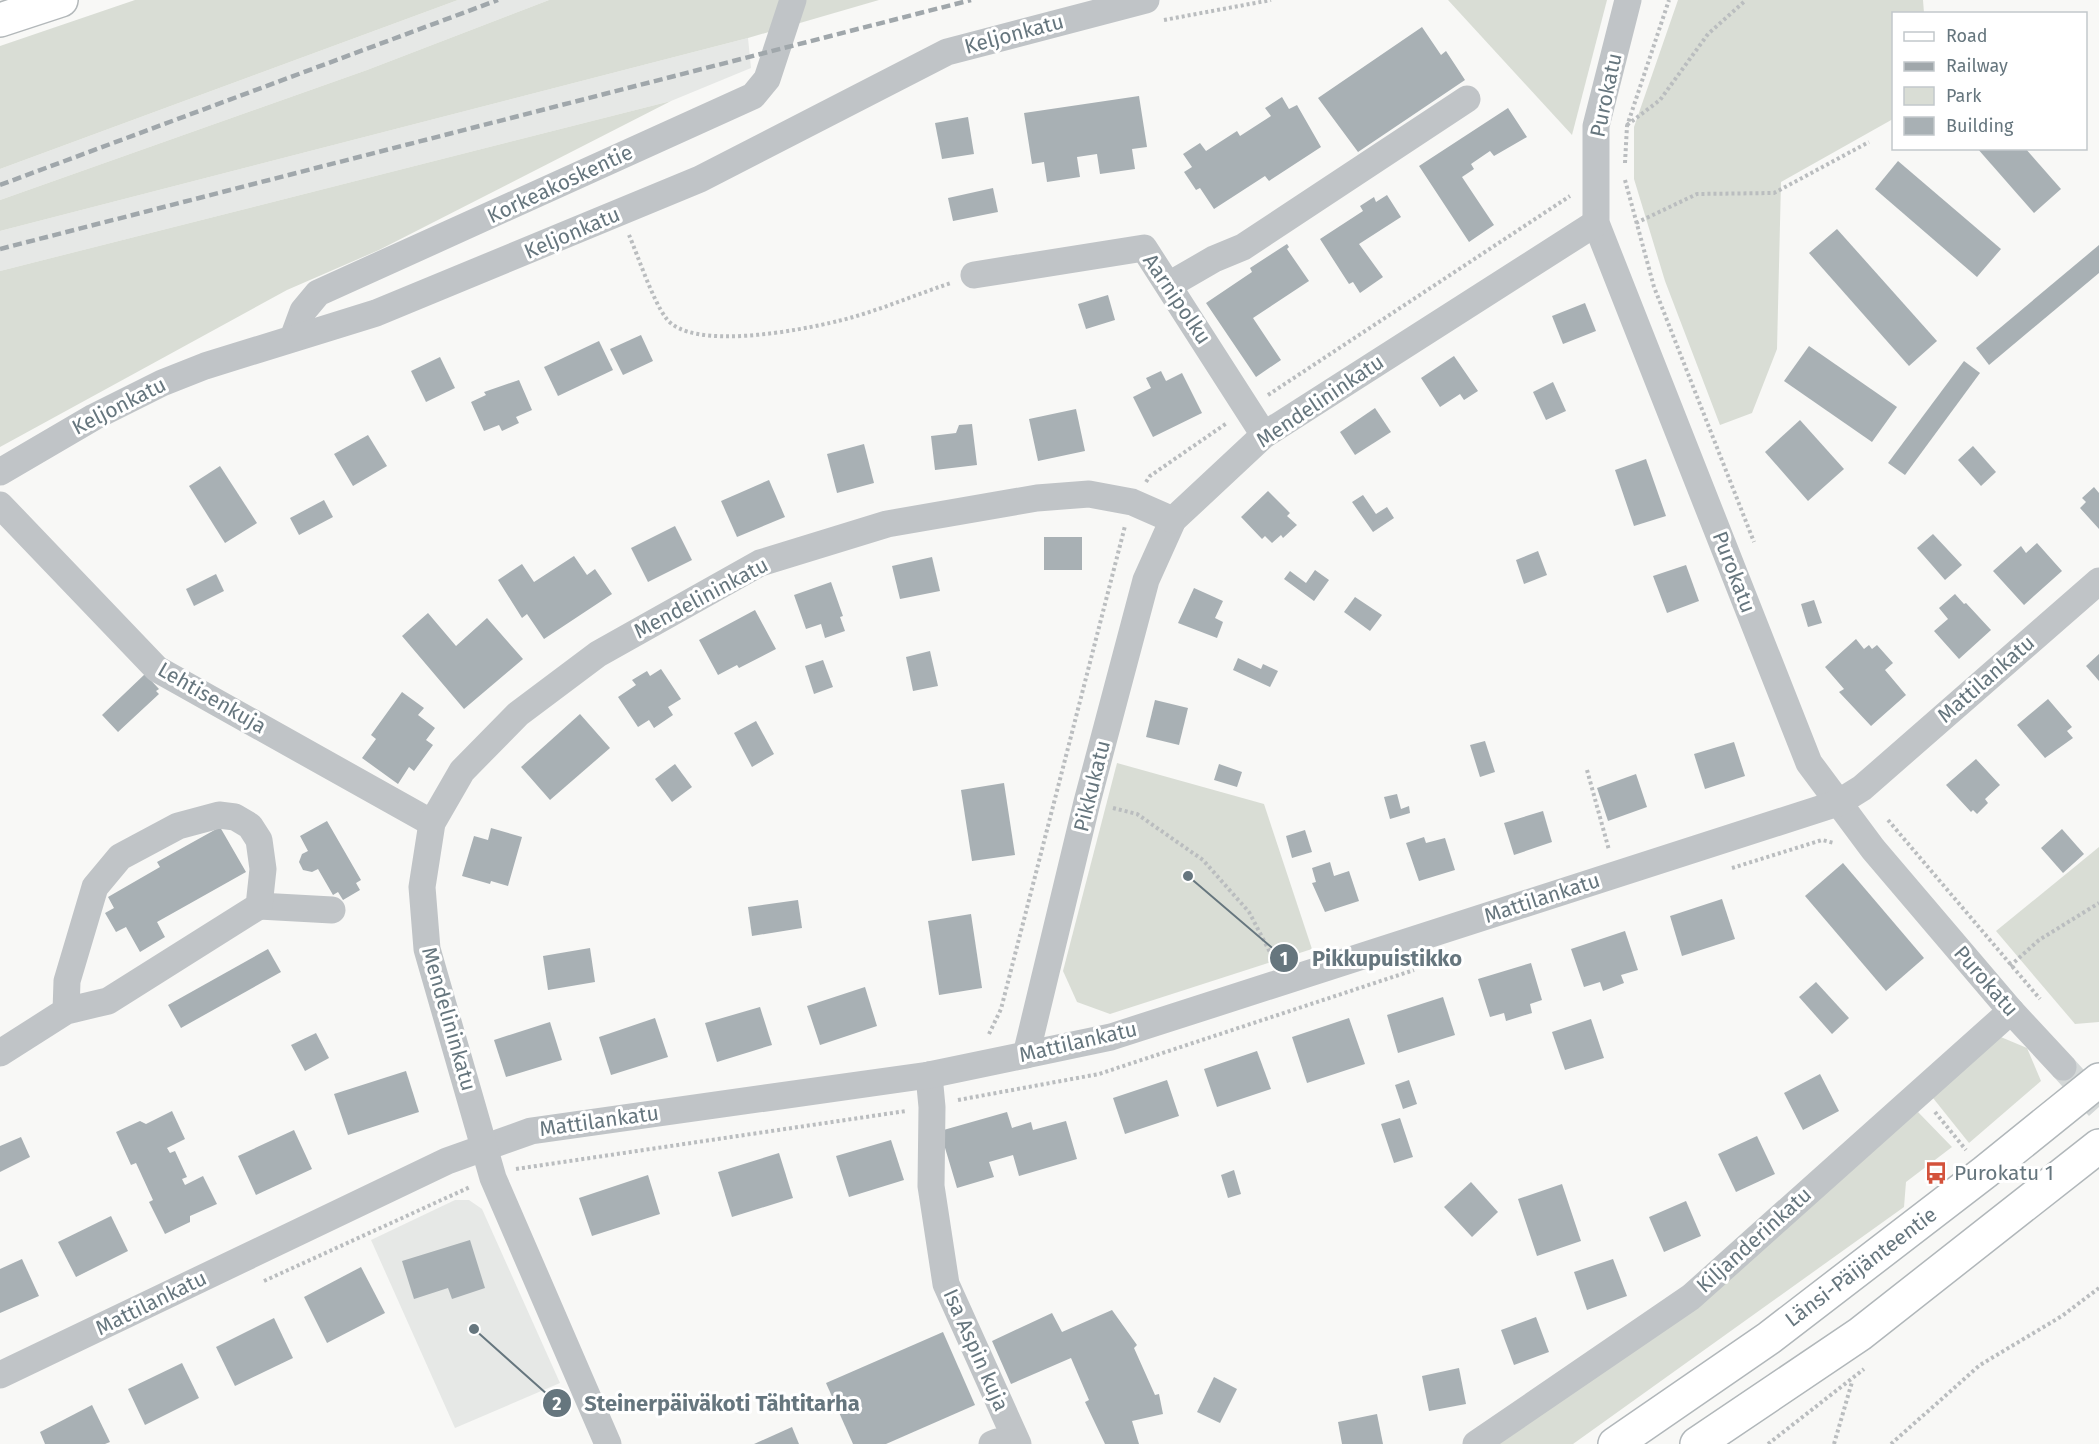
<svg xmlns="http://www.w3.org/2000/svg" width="2099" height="1444" font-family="'Fira Sans',sans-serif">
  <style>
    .built { fill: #e6e8e6 }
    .green { fill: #d9ddd5 }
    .building { fill: #a8b0b4 }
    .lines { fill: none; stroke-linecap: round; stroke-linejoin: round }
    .minor-tunnel { stroke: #d4d8d8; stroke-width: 27; stroke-dasharray: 27 14; stroke-linecap: butt }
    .major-casing { stroke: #b1b7ba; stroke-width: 36 }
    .highway-casing { stroke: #b3b8ba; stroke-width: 36 }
    .path { stroke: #babdbf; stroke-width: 4; stroke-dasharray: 3 3; stroke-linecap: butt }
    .minor { stroke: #c0c4c7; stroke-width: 27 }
    .major { stroke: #fff; stroke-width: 33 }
    .highway { stroke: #fff; stroke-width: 33 }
    .rail { stroke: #a0a7ab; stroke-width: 4.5; stroke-dasharray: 9 4.5; stroke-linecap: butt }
    .labels { text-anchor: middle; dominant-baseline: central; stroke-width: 6; stroke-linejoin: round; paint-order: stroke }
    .street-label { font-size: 21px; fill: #66767e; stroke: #fff }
    .poi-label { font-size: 21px; fill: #66767e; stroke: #fff; text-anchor: start }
    .leader { fill: none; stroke: #66767e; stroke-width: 2 }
    .callout-dot { fill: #66767e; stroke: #fff; stroke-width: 2 }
    .mark-label { font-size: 18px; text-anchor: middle; font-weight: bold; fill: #fff }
    .callout-label { font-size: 22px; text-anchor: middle; font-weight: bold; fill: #66767e; stroke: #fff; stroke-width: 6; stroke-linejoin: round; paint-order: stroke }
  </style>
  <rect width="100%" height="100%" fill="#f8f8f6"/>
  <!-- built -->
  <g class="built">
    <path d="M458,0h91l-182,70 -367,130v-31z"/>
    <path d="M748,38l3,30 -80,33 -671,170v-40z"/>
    <path d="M455,1200h14l13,9 78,174 -105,45 -84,-188z"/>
  </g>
  <!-- green -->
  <g class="green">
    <path d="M135,0h323l-458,169v-123z"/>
    <path d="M549,0h330l-131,38 -748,193v-31l367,-130z"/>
    <path d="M1448,0h159l-35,135z"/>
    <path d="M1678,0h245l1,13 -30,1 -1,105 -112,63 -4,167 -25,64 -32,12 -55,-144 -31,-102v-52z"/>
    <path d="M671,101l-292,149 -92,40 -287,157v-176z"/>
    <path d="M1117,763l147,41 48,145 -202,65 -33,-12 -14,-31z"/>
    <path d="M2099,847v175l-24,2 -79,-93z"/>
    <path d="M1996,1035l31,13 14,33 -72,62 -36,-45z"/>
    <path d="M1918,1112l34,35 -46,35 -2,25 -331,237h-82z"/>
  </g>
  <!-- building -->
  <g class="building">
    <path d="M1422,27l19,28 5,-4 19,29 -107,72 -40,-54z"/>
    <path d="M1139,96l8,51 -15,2 3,20 -35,5 -3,-20 -20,3 3,20 -33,5 -3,-20 -12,2 -8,-51z"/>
    <path d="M1282,97l7,12 8,-4 24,42 -52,34 -4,-5 -51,33 -14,-21 -4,2 -12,-18 8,-5 -9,-13 17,-11 6,8 31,-20 3,5 31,-20 -6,-8z"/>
    <path d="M1508,108l19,29 -33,19 -4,-5 -19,13 3,5 -12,8 32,48 -25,17 -50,-76z"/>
    <path d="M968,117l6,37 -32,5 -7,-36z"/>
    <path d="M1977,148h48l36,41 -27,24z"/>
    <path d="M1898,161l103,88 -24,28 -102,-88z"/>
    <path d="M993,188l5,24 -45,9 -5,-23z"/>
    <path d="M1387,195l14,22 -42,27 24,33 -23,16 -7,-11 -4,2 -29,-45 43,-28 -3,-5 14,-9 2,5z"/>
    <path d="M1837,229l100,112 -28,25 -100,-113z"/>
    <path d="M1287,244l2,3 -2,2 22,32 -56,37 28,42 -25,17 -50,-74 46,-31 -2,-4z"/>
    <path d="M2099,245v28l-110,92 -13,-17z"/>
    <path d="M1108,295l7,25 -29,9 -8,-25z"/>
    <path d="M1585,303l11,28 -33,13 -11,-28z"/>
    <path d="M641,335l12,26 -30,14 -13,-26z"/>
    <path d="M599,341l14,29 -55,26 -14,-29z"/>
    <path d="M1809,346l88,61 -25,35 -88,-61z"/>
    <path d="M1454,356l24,35 -14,9 -4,-6 -20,13 -19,-29z"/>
    <path d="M440,357l15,31 -29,14 -15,-31z"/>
    <path d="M1964,361l16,12 -75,102 -17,-12z"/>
    <path d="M1161,371l5,10 16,-8 20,40 -49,24 -20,-40 18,-9 -5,-10z"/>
    <path d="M519,380l13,30 -16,7 3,6 -17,8 -3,-6 -15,6 -13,-29 15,-7 -2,-3z"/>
    <path d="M1553,382l13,29 -20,9 -13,-28z"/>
    <path d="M1375,408l16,24 -36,23 -15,-23z"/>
    <path d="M1076,409l9,42 -47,10 -9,-42z"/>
    <path d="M1800,420l44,49 -36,32 -43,-49z"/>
    <path d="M972,424l5,41 -42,5 -4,-34 25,-3 3,-8z"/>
    <path d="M368,435l19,31 -34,20 -19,-32z"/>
    <path d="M864,444l10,39 -37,10 -10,-39z"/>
    <path d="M1973,446l23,26 -15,14 -23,-26z"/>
    <path d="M1646,459l20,57 -32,10 -19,-56z"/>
    <path d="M220,466l37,57 -32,20 -36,-57z"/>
    <path d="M769,480l16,37 -48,20 -16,-36z"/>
    <path d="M2094,487l5,6v36l-19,-21 6,-6 -4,-4z"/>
    <path d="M1268,491l22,22 -3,3 10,9 -14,13 -2,-3 -9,8 -7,-7 -3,3 -21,-22z"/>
    <path d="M1363,495l13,19 11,-7 7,11 -21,14 -21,-30z"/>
    <path d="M324,500l9,17 -34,18 -9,-17z"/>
    <path d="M675,526l17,34 -44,22 -17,-34z"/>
    <path d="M1933,534l29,31 -17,15 -28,-32z"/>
    <rect x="1044" y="537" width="38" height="33"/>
    <path d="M2037,543l25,28 -38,34 -31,-34 28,-25 5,7z"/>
    <path d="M1538,551l9,24 -23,9 -8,-24z"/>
    <path d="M574,556l13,19 8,-6 17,25 -68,45 -17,-25 -5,4 -24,-38 24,-16 12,18z"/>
    <path d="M932,557l8,34 -40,8 -8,-33z"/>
    <path d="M1686,565l13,36 -32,12 -14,-37z"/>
    <path d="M1315,570l14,10 -15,21 -30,-22 6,-8 16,12z"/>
    <path d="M216,574l8,17 -30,15 -8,-17z"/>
    <path d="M831,582l12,34 -3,1 5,14 -20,7 -4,-14 -15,5 -12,-34z"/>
    <path d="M1194,588l29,13 -8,17 8,4 -6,16 -39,-15z"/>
    <path d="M1955,594l9,10 2,-1 25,27 -32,29 -25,-28 14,-12 -9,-11z"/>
    <path d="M1355,597l27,18 -12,16 -26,-19z"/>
    <path d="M1814,600l8,23 -14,4 -7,-23z"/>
    <path d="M755,610l21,39 -37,19 -2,-3 -19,10 -19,-35z"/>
    <path d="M428,613l28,33 31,-28 36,41 -59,50 -62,-73z"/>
    <path d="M1856,639l8,10 5,-4 3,4 5,-4 16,18 -8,7 21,25 -35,31 -32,-34 5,-3 -19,-22z"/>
    <path d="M930,651l8,35 -25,5 -7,-34z"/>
    <path d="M2099,654v27l-13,-15z"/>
    <path d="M1238,658l23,11 2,-5 15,7 -8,16 -37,-17z"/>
    <path d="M823,660l10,27 -19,7 -9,-28z"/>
    <path d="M661,669l20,30 -13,8 5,8 -19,13 -5,-8 -11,7 -20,-30 18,-12 -4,-5 15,-9 3,5z"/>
    <path d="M145,674l14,15 -3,2 3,3 -41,38 -16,-17z"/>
    <path d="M402,692l22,16 -6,7 17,13 -9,12 7,5 -19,26 -5,-4 -11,17 -36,-26 14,-19 -5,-4z"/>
    <path d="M2048,699l24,28 -5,4 6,7 -28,20 -28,-33z"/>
    <path d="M1155,700l33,8 -9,37 -33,-8z"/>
    <path d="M580,714l30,34 -60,52 -29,-33z"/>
    <path d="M756,721l18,33 -22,13 -18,-34z"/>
    <path d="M1485,741l10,31 -15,5 -10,-32z"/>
    <path d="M1734,742l11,34 -40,13 -11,-35z"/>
    <path d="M1976,759l24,26 -15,14 3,4 -11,11 -4,-4 -2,2 -25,-27z"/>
    <path d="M675,764l17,23 -20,15 -17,-23z"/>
    <path d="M1219,764l23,8 -5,15 -23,-7z"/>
    <path d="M1636,774l11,33 -39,14 -11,-33z"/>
    <path d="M1004,783l11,72 -43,6 -11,-71z"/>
    <path d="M1397,794l4,15 8,-3 1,7 -20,6 -6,-22z"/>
    <path d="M1543,811l9,31 -38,13 -10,-32z"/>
    <path d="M327,821l34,59 -5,3 4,7 -17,10 -5,-8 -5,3 -15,-26 -6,3 -9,-2 -4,-8 3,-8 6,-3 -8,-15z"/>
    <path d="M220,827l26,45 -89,50 8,15 -25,15 -14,-25 -10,5 -11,-19 9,-5 -6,-11 52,-30 -3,-5z"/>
    <path d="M491,828l31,9 -14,49 -17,-5 -1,3 -28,-8 12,-40 14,4z"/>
    <path d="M2062,829l22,25 -21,19 -22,-25z"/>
    <path d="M1305,830l7,22 -20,6 -6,-22z"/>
    <path d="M1424,837l2,6 19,-5 10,32 -36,11 -13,-38z"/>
    <path d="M1330,862l4,14 15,-5 10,30 -34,11 -13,-29 4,-1 -4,-14z"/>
    <path d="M1843,863l81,95 -38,33 -81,-95z"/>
    <path d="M1722,899l13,40 -53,17 -12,-40z"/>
    <path d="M798,900l4,28 -50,8 -4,-29z"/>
    <path d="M971,914l11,74 -43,7 -11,-74z"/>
    <path d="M1625,931l13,39 -17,5 3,8 -21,8 -3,-9 -16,5 -13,-38z"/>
    <path d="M590,948l5,34 -47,8 -5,-34z"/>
    <path d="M268,949l13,23 -100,56 -13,-23z"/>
    <path d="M1531,963l11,37 -12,4 2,9 -26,8 -2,-8 -14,4 -12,-38z"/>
    <path d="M1816,982l33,36 -17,16 -33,-37z"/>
    <path d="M865,987l12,39 -57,19 -13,-39z"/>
    <path d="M1443,997l12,38 -57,18 -11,-38z"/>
    <path d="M760,1007l12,38 -55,17 -12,-39z"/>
    <path d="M655,1018l13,39 -57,18 -12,-38z"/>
    <path d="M1349,1018l16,46 -58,19 -15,-46z"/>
    <path d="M1591,1019l13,39 -39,12 -13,-38z"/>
    <path d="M550,1022l12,38 -56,17 -12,-37z"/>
    <path d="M316,1033l13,25 -24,13 -14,-26z"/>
    <path d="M1257,1051l14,38 -54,18 -13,-38z"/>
    <path d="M406,1071l13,41 -71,23 -14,-41z"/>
    <path d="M1820,1074l19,37 -36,19 -19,-37z"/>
    <path d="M1167,1080l12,36 -54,18 -12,-36z"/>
    <path d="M1409,1080l8,24 -14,5 -8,-24z"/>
    <path d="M172,1111l13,28 -18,9 3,5 5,-2 12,26 -5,2 3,6 18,-9 14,28 -27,12v6l-25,12 -16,-32 4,-2 -17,-37 -5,2 -15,-33 24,-11 6,3z"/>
    <path d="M1007,1112l5,16 19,-6 2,8 33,-9 11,38 -58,17 -6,-21 -24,7 5,15 -37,11 -17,-57z"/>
    <path d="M1400,1118l13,39 -19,6 -13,-39z"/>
    <path d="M294,1130l18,39 -56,26 -18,-39z"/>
    <path d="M1757,1136l18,38 -39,18 -18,-38z"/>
    <path d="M21,1137l9,20 -30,15v-26z"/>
    <path d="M891,1140l13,40 -55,17 -13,-41z"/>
    <path d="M779,1153l14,45 -61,19 -14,-45z"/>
    <path d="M1234,1170l7,24 -13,4 -7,-23z"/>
    <path d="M648,1175l12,39 -68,22 -13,-38z"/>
    <path d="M1471,1182l27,30 -26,25 -28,-30z"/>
    <path d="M1562,1184l19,57 -44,15 -19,-57z"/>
    <path d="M1686,1201l15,35 -37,16 -15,-35z"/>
    <path d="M111,1216l17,35 -52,26 -18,-35z"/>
    <path d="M470,1240l15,48 -33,11 -4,-11 -34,11 -12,-38z"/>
    <path d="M22,1259l17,37 -39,17v-44z"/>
    <path d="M1613,1259l14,37 -40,14 -13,-38z"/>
    <path d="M361,1267l24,46 -58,30 -23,-46z"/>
    <path d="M1112,1310l25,35 -3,3 21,47 4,-1 4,20 -31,7 7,23h-34l-20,-42 4,-2 -18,-42 -60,26 -19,-43 60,-28 10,19z"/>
    <path d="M1536,1317l13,35 -35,13 -13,-35z"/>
    <path d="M274,1318l19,40 -58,28 -19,-39z"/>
    <path d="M943,1332l32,73 -89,39h-33l-27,-61z"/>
    <path d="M182,1363l17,35 -54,27 -17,-36z"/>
    <path d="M1459,1368l7,36 -37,7 -7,-35z"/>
    <path d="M1214,1377l23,12 -17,34 -23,-11z"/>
    <path d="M92,1405l18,37 -5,2h-60l-5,-12z"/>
    <path d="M1377,1414l6,30h-41l-4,-22z"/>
    <path d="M792,1427l7,17h-45z"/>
  </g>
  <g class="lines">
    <!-- minor-tunnel -->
    <path class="minor-tunnel" d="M2063,1067l36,40"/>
    <!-- major casing -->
    <g class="major-casing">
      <g id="major">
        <path d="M1615,1444l154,-106 216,-166 114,-92"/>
        <path d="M1697,1444l163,-110 239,-188"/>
      </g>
    </g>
    <!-- highway casing -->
    <g class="highway-casing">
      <path id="highway" d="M0,20l61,-20"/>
    </g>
    <!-- path -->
    <g class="path">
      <path d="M1164,20l107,-20"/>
      <path d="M1627,125l33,-25 48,-66 38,-34"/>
      <path d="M1625,163l2,-37 42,-126"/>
      <path d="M1625,180l29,107 100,255"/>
      <path d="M1636,223l61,-29 77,-1 95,-51"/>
      <path d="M629,235c9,21 24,66 37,83 24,34 136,12 172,3 38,-9 76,-26 113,-38"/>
      <path d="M1268,395l302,-199"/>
      <path d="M1146,482l4,-6 77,-53"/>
      <path d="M1587,770l22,80"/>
      <path d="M1113,808l24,6 66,46 46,52 24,46"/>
      <path d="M1888,820l152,179"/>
      <path d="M1732,868l90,-28 12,3"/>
      <path d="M2010,966l29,-26 60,-37"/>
      <path d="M989,1034l12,-25 124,-483"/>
      <path d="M958,1100l141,-26 315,-104"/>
      <path d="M1935,1112l31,38"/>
      <path d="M516,1169l390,-58"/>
      <path d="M264,1281l206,-94"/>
      <path d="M1768,1444l96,-75"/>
      <path d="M1834,1444l18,-62"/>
      <path d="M1891,1444l89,-79 82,-49 37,-28"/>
    </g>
    <!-- minor -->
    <g class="minor">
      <path d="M1628,0l-32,126v97l213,540 64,86 138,162 52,56"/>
      <path d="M974,275l170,-27 120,187"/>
      <path d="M1169,285l45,-26 29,-12 224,-148"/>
      <path d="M293,338l10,-27 15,-18 435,-197 14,-17 26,-79"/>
      <path d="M0,472l94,-55 68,-34 43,-17 171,-53 324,-134 247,-127 199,-52"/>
      <path d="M0,505l157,164 275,154"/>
      <path d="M259,906l73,4"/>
      <path d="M0,1053l66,-42 42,-10 151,-95 4,-37 -4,-29 -9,-14 -15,-9 -16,-2 -41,11 -58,31 -25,30 -28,94 -1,30"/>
      <path d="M1026,1055l61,-253 59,-222 27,-60 91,-85 332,-212"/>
      <path d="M929,1075l3,32 -1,79 15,98 72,160"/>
      <path d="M0,1375l447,-214 84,-30 398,-56 182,-38 727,-234 24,-15 237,-207"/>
      <path d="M608,1444l-115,-266 -66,-229 -5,-62 10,-64 30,-52 56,-57 80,-60 162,-91 127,-39 150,-26 52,-4 43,8 41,18"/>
      <path d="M992,1444l5,-2 17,2"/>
      <path d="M1476,1444l215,-147 320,-286"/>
    </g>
    <!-- major -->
    <use href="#major" class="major"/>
    <!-- highway -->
    <use href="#highway" class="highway"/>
    <!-- rail -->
    <g class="rail">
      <path d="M0,185l498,-185"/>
      <path d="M0,249l971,-249"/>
    </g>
  </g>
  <!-- icons -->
  <defs>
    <g id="bus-bare" transform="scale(1.8)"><path d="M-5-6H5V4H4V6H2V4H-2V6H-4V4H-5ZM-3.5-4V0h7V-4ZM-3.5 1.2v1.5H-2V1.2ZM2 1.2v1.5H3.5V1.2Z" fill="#d3523b" stroke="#fff" stroke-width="2.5" paint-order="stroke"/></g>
  </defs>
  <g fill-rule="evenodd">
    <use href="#bus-bare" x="1936" y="1173"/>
  </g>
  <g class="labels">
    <!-- street labels -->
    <g class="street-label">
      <text transform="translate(1014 34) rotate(-15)">Keljonkatu</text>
      <text transform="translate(1606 95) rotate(-78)">Purokatu</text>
      <text transform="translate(560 184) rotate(-25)">Korkeakoskentie</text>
      <text transform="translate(572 233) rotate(-23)">Keljonkatu</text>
      <text transform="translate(1177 299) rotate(56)">Aarnipolku</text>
      <text transform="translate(1320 401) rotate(-34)">Mendelininkatu</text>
      <text transform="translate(119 406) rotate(-27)">Keljonkatu</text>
      <text transform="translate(1734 572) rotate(69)">Purokatu</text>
      <text transform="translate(701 598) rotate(-28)">Mendelininkatu</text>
      <text transform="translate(1986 679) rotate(-41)">Mattilankatu</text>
      <text transform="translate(212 698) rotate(30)">Lehtisenkuja</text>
      <text transform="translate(1092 786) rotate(-76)">Pikkukatu</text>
      <text transform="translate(1542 898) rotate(-18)">Mattilankatu</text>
      <text transform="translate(1986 981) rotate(49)">Purokatu</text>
      <text transform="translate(449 1019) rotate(74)">Mendelininkatu</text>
      <text transform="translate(1078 1042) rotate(-13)">Mattilankatu</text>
      <text transform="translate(599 1121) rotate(-8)">Mattilankatu</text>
      <text transform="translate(1754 1240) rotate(-42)">Kiljanderinkatu</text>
      <text transform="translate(1861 1267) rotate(-37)">Länsi-Päijänteentie</text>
      <text transform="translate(151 1303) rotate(-26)">Mattilankatu</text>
      <text transform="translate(976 1350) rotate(66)">Isa Aspin kuja</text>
    </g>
    <!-- poi labels -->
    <g class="poi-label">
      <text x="1954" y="1173">Purokatu 1</text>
    </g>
  </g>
  <!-- callouts -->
  <path class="leader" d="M1188 876L1284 958M474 1329L557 1403"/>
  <g class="callout-dot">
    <circle cx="1188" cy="876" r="6"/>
    <circle cx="474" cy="1329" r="6"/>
    <circle cx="1284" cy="958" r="15"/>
    <circle cx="557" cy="1403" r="15"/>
  </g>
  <g class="mark-label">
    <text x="1284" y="965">1</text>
    <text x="557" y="1410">2</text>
  </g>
  <g class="callout-label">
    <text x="1387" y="966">Pikkupuistikko</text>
    <text x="722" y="1411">Steinerpäiväkoti Tähtitarha</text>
  </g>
  <!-- legend -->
  <rect x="1892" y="12" width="195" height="138" fill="#ffffff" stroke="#c2c8cb" stroke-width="1.5"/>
  <rect x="1904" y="32" width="30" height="9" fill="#ffffff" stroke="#c2c8cb" stroke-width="1.5"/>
  <text x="1946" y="42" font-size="18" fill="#66767e">Road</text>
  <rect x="1904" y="62" width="30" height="9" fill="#a0a7ab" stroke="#c2c8cb" stroke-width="1.5"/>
  <text x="1946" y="72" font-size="18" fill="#66767e">Railway</text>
  <rect x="1904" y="87" width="30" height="18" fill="#d9ddd5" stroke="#c2c8cb" stroke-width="1.5"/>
  <text x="1946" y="102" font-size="18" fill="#66767e">Park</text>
  <rect x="1904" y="117" width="30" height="18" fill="#a8b0b4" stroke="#c2c8cb" stroke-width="1.5"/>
  <text x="1946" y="132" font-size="18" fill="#66767e">Building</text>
</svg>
